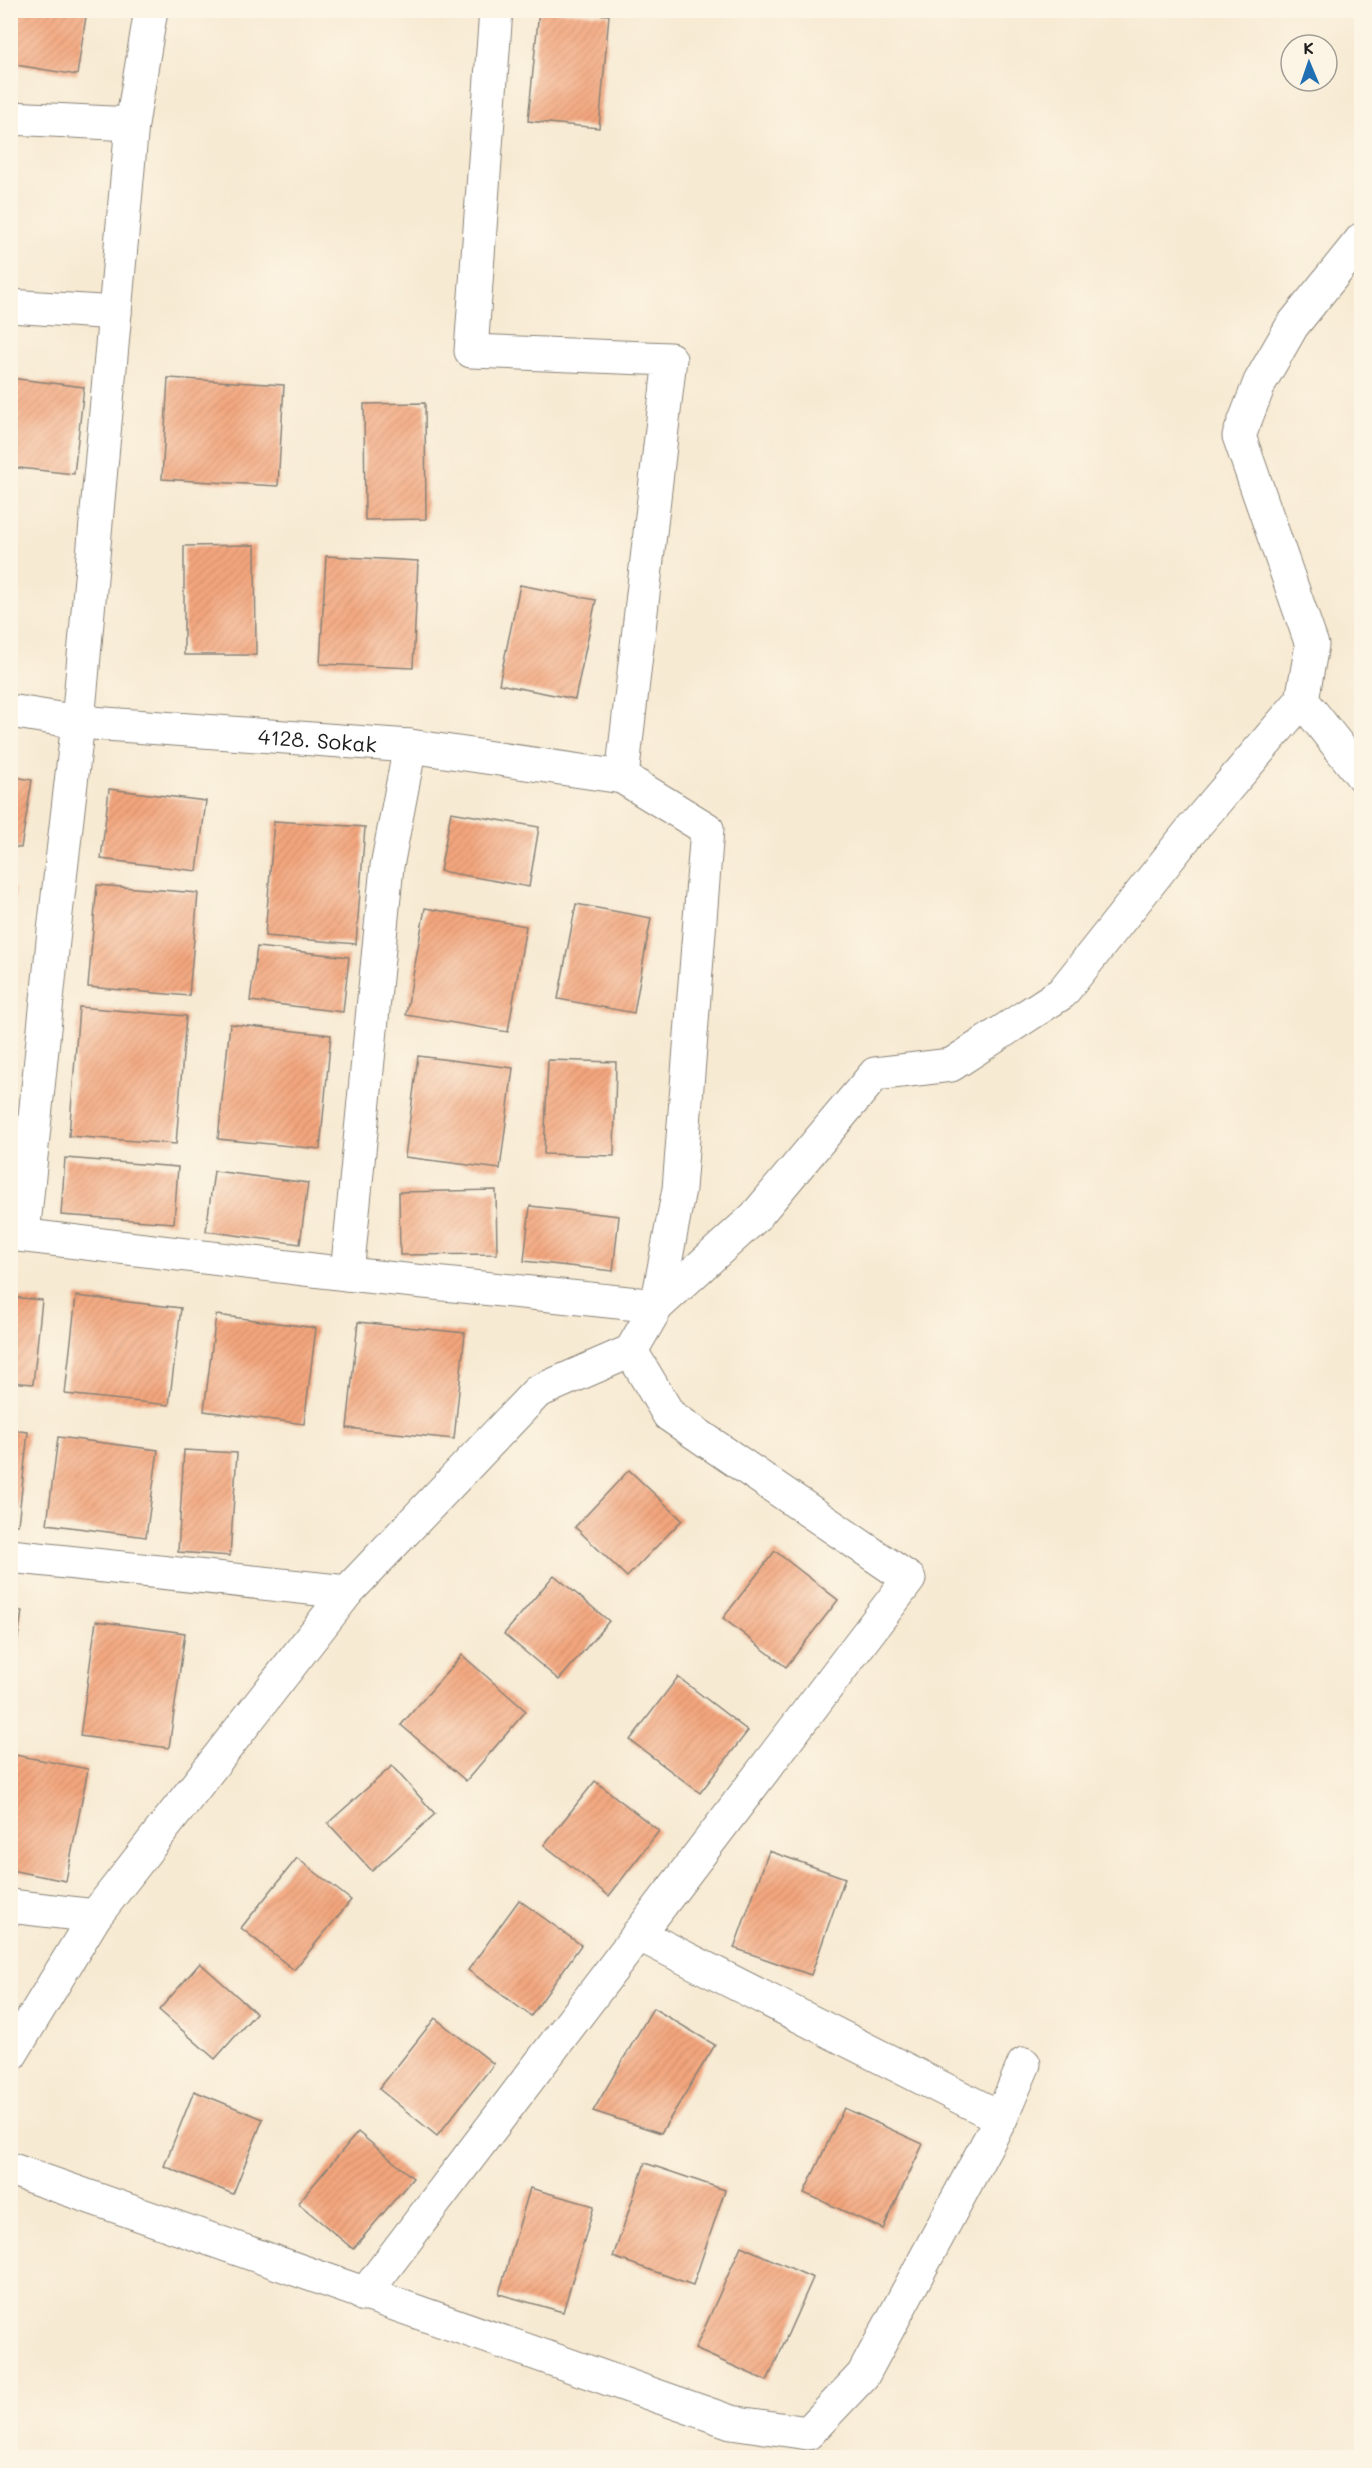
<svg xmlns="http://www.w3.org/2000/svg" width="1372" height="2468" font-family="Mali,sans-serif">
  <style>
    .building { fill: url(#building-hatch) }
    .lines { fill: none; stroke-linecap: round; stroke-linejoin: round }
    .minor-casing { stroke: #8a8378; stroke-width: 35 }
    .minor { stroke: #fff; stroke-width: 33 }
    .labels { text-anchor: middle; dominant-baseline: central; stroke-width: 6; stroke-linejoin: round; paint-order: stroke }
    .street-label { font-size: 21px; fill: #1c1c1c; stroke: #fcf5e5 }
  </style>
  <defs>
    <pattern id="building-hatch" width="6" height="6" patternUnits="userSpaceOnUse" patternTransform="scale(1.5)"><rect width="6" height="6" fill="#f3a67d"/><path d="M-1 1l2-2M0 6l6-6M5 7l2-2" fill="none" stroke="#d08e6b"/></pattern>
  </defs>
  <rect width="100%" height="100%" fill="#fcf5e5"/>
  <filter id="ink" filterUnits="userSpaceOnUse"><feTurbulence type="fractalNoise" baseFrequency=".0167" numOctaves="2"/><feDisplacementMap in="SourceGraphic" scale="12" xChannelSelector="R" yChannelSelector="G"/><feConvolveMatrix kernelMatrix="1 2 1 2 8 2 1 2 1" color-interpolation-filters="sRGB"/></filter>
  <filter id="wash" filterUnits="userSpaceOnUse"><feTurbulence type="fractalNoise" baseFrequency=".008" numOctaves="4" result="noise"/><feDisplacementMap in="SourceGraphic" scale="24" xChannelSelector="R" yChannelSelector="G"/><feGaussianBlur stdDeviation="1.35" result="paint"/><feColorMatrix in="noise" values="0 0 0 0 0 0 0 0 0 0 0 0 0 0 0 0 0 1.4 0 .05"/><feComposite in="paint" operator="in"/></filter>
  <g filter="url(#wash)">
    <rect width="100%" height="100%" fill="#f7ead3"/>
    <g id="blocks">
      <!-- building -->
      <g class="building">
        <path d="M11,10h76l-10,65 -67,-11z"/>
        <path d="M539,10l70,5 -10,113 -71,-7z"/>
        <path d="M10,378l74,9 -10,87 -64,-7z"/>
        <path d="M168,378l116,7 -6,101 -116,-7z"/>
        <path d="M425,403l1,116 -61,1 -1,-116z"/>
        <path d="M255,545l1,110h-72v-109z"/>
        <path d="M326,556l92,5 -5,107 -93,-4z"/>
        <path d="M520,585l76,15 -21,99 -76,-15z"/>
        <path d="M10,776l22,4 -11,68 -11,-2z"/>
        <path d="M109,789l97,12 -9,70 -96,-12z"/>
        <path d="M451,812l88,15 -10,60 -89,-16z"/>
        <path d="M274,821l91,6 -9,117 -91,-8z"/>
        <path d="M97,885l101,8 -9,103 -101,-9z"/>
        <path d="M10,888l5,1 -3,28h-2z"/>
        <path d="M576,904l75,14 -17,95 -76,-14z"/>
        <path d="M425,908l101,18 -18,106 -102,-17z"/>
        <path d="M257,947l92,10 -6,55 -93,-11z"/>
        <path d="M79,1007l107,9 -10,128 -107,-8z"/>
        <path d="M230,1024l101,11 -11,114 -102,-10z"/>
        <path d="M418,1056l95,12 -13,101 -95,-12z"/>
        <path d="M548,1060l68,2 -2,94 -70,-2z"/>
        <path d="M65,1158l113,9 -4,56 -113,-8z"/>
        <path d="M214,1171l94,12 -8,61 -94,-13z"/>
        <path d="M496,1190l1,64 -97,1 -1,-63z"/>
        <path d="M530,1206l89,10 -6,55 -89,-10z"/>
        <path d="M76,1296l105,12 -12,97 -104,-11z"/>
        <path d="M10,1297l32,3 -9,84 -23,-2z"/>
        <path d="M216,1315l100,13 -12,96 -100,-13z"/>
        <path d="M358,1322l107,11 -11,106 -107,-11z"/>
        <path d="M10,1430l18,2 -10,93 -8,-1z"/>
        <path d="M58,1437l100,13 -12,87 -99,-13z"/>
        <path d="M184,1450l53,3 -7,103 -52,-4z"/>
        <path d="M629,1470l53,50 -55,57 -52,-50z"/>
        <path d="M775,1551l63,49 -52,67 -63,-49z"/>
        <path d="M554,1575l55,46 -50,59 -55,-46z"/>
        <path d="M10,1609l12,2 -10,66h-2z"/>
        <path d="M96,1621l89,12 -16,115 -89,-12z"/>
        <path d="M462,1655l64,56 -60,70 -65,-56z"/>
        <path d="M678,1677l70,54 -48,62 -70,-53z"/>
        <path d="M10,1754l78,15 -22,112 -56,-11z"/>
        <path d="M392,1766l43,48 -63,57 -44,-48z"/>
        <path d="M595,1781l64,50 -50,65 -65,-51z"/>
        <path d="M769,1851l76,27 -34,97 -77,-27z"/>
        <path d="M297,1858l54,42 -57,70 -53,-42z"/>
        <path d="M519,1900l62,45 -50,71 -63,-46z"/>
        <path d="M200,1963l56,50 -41,46 -56,-49z"/>
        <path d="M653,2008l62,37 -54,88 -68,-22z"/>
        <path d="M435,2018l59,46 -57,72 -58,-47z"/>
        <path d="M194,2091l69,28 -30,75 -69,-28z"/>
        <path d="M844,2108l79,36 -40,85 -79,-36z"/>
        <path d="M358,2132l55,46 -60,71 -55,-46z"/>
        <path d="M645,2163l80,27 -32,95 -80,-28z"/>
        <path d="M530,2188l64,18 -31,106 -64,-18z"/>
        <path d="M741,2246l72,32 -46,103 -72,-32z"/>
      </g>
    </g>
  </g>
  <g filter="url(#ink)">
    <use href="#blocks" fill-opacity="0" stroke="#8a8378" stroke-width="1.5"/>
    <g class="lines">
      <!-- minor casing -->
      <g class="minor-casing">
        <g id="minor">
          <path d="M496,10l-25,341 199,8 -48,418"/>
          <path d="M10,118l122,6"/>
          <path d="M10,306l105,7"/>
          <path d="M1302,700l60,76"/>
          <path id="s1" d="M10,711l68,11 332,24 212,31 85,52 -28,360 -22,117"/>
          <path d="M10,1234l337,40 310,32"/>
          <path d="M23,1235l31,-304 24,-209 54,-598 19,-114"/>
          <path d="M347,1274l40,-408 23,-120"/>
          <path d="M10,1556l337,36"/>
          <path d="M10,1906l85,10"/>
          <path d="M638,1934l363,184"/>
          <path d="M10,2056l85,-140 252,-324 190,-200 94,-41 26,-45 98,-89 120,-143 76,-9 111,-72 130,-164 110,-129 10,-55 -73,-209 21,-54 32,-56 70,-87"/>
          <path d="M10,2169l721,253 77,11 55,-58 138,-257 23,-54"/>
          <path d="M364,2295l545,-716 -240,-164 -38,-64"/>
        </g>
      </g>
      <!-- minor -->
      <use href="#minor" class="minor"/>
    </g>
  </g>
  <g class="labels">
    <!-- street labels -->
    <g class="street-label">
      <text stroke="none"><textPath href="#s1" startOffset="309">4128. Sokak</textPath></text>
    </g>
  </g>
  <!-- margin -->
  <rect width="1372" height="2468" fill="none" stroke="#fcf5e5" stroke-width="36"/>
  <!-- north arrow -->
  <g transform="translate(1309 63) rotate(358)"><circle r="28" fill="#fcf5e5" stroke="#a29e95" stroke-width="1.5"/>
  <path d="M0-4.5L10 22L0 15L-10 22Z" fill="#1f6fb2"/>
  <text y="-9" font-size="16" font-weight="bold" text-anchor="middle" fill="#1c1c1c">K</text>
  </g>
</svg>
